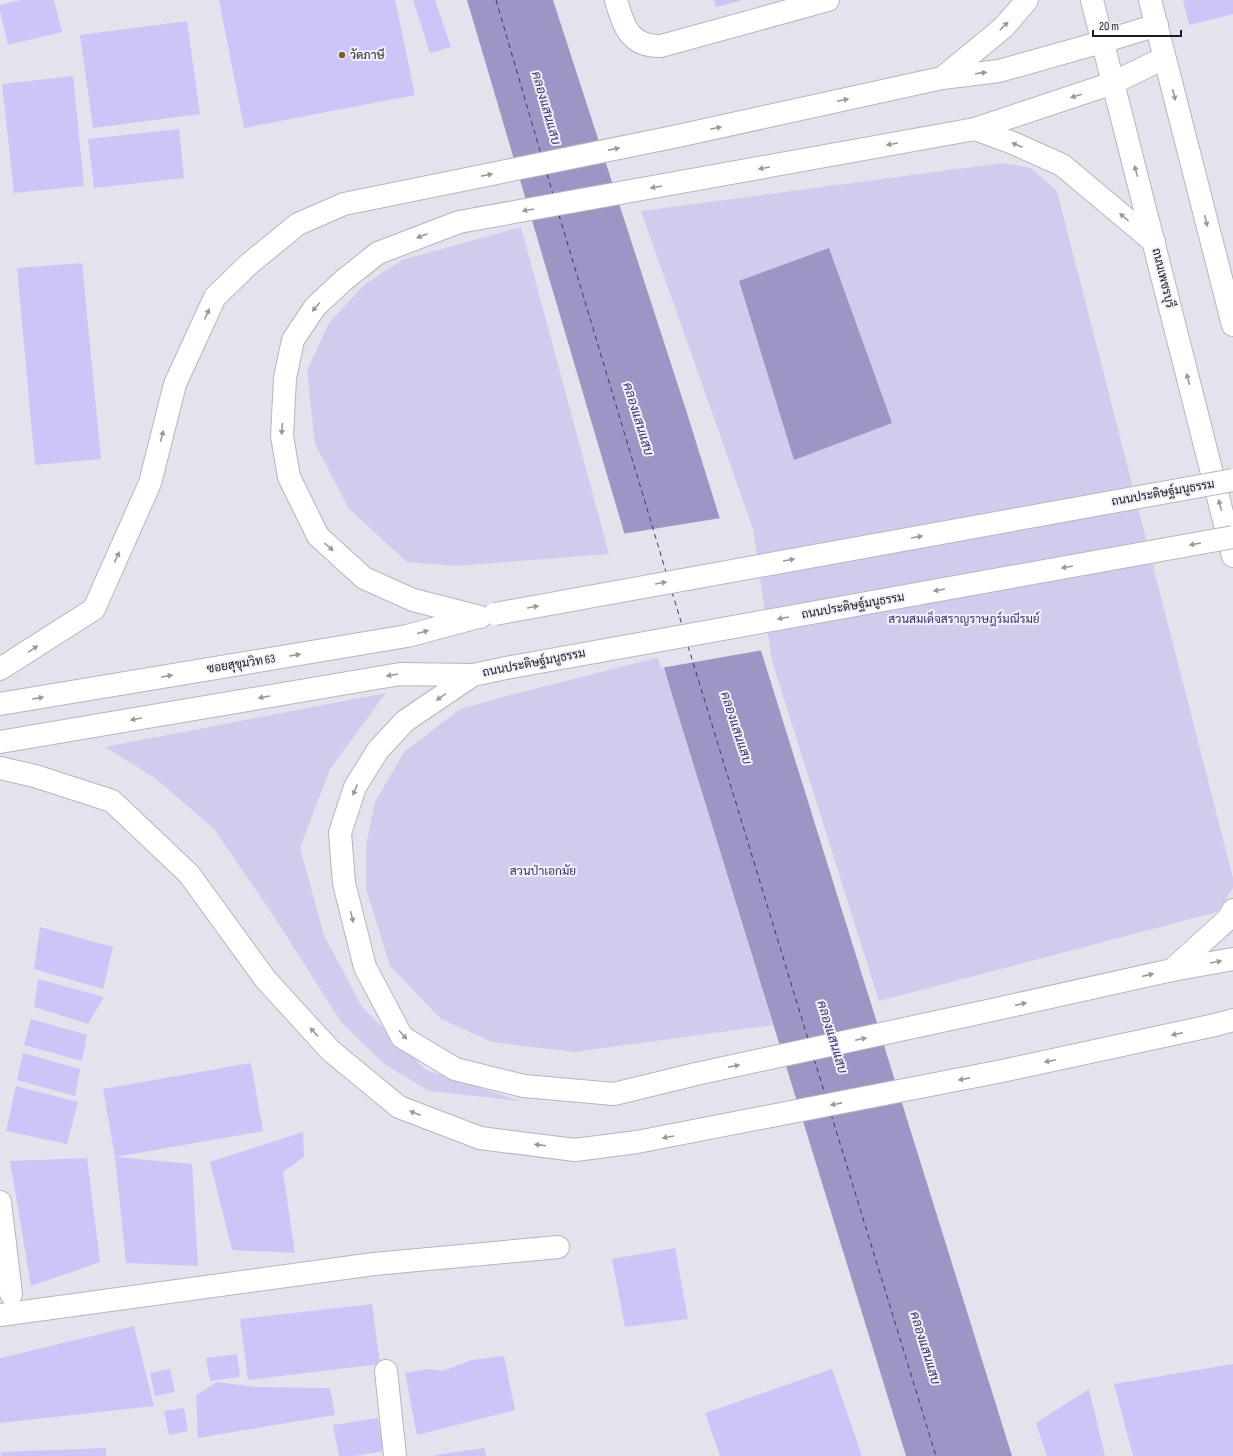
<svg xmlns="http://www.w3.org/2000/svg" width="1233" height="1456" font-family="'Sofia Sans Condensed',Sarabun,sans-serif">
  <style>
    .green { fill: #d1cced }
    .water { fill: #9d96c5 }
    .pier { fill: #e4e3ed }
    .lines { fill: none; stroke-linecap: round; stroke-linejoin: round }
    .ferry { stroke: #413470; stroke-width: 1; stroke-dasharray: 5 4; stroke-linecap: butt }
    .building { fill: #ccc5f7 }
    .minor-casing { stroke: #b6b5be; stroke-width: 24 }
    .major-casing { stroke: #b6b5be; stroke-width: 24 }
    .minor { stroke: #fff; stroke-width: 22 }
    .major { stroke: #fff; stroke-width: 22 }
    .major-bridge-casing { stroke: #b6b5be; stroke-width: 24; stroke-linecap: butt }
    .major-bridge { stroke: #fff; stroke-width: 22 }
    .oneway { fill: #99999a }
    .poi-dot { fill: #796031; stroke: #f2f1fa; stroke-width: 1.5 }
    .labels { text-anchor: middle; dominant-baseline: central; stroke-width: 4; stroke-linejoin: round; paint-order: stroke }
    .poi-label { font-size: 12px; fill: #1c1c1f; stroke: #f2f1fa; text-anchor: start }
    .street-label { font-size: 12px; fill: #1c1c1f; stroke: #f2f1fa }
    .park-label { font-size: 12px; fill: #3f316d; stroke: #f2f1fa }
    .water-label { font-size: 13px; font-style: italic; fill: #413470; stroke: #f2f1fa }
  </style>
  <rect width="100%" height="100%" fill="#e4e3ed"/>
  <!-- green -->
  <g class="green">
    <path d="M1002,163l29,5 26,23 176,687v10l-16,24 -338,89 -107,-340 -19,-132 -112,-318z"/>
    <path d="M521,227l88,327 -154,12 -48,-4 -58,-53 -34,-65 -8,-73 22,-48 36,-39 37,-24z"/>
    <path d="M660,657l113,368 -199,27 -82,-10 -51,-23 -51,-53 -24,-77v-44l9,-43 29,-50 56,-43 50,-14z"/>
    <path d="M386,693l-56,76 -30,79 24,87 38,72 64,63 94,31 -91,-10 -45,-27 -43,-42 -66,-104 -61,-89 -59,-51 -50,-31z"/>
  </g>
  <!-- water -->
  <g class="water">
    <path d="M467,0h86l133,410 326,1046h-106l-234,-761z"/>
    <path d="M829,248l63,175 -98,37 -55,-179z"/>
  </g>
  <!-- pier -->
  <path class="pier" d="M721,518l42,132 -102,18 -39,-134z"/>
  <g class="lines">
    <!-- ferry -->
    <g class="ferry">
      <path d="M496,0l45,154"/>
      <path d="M547,174l6,20"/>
      <path d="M559,215l107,357"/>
      <path d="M672,592l10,33"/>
      <path d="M688,646l120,393"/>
      <path d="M814,1059l11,35"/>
      <path d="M831,1114l105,342"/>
    </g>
  </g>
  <!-- building -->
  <g class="building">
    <path d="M21,0h33l8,32 -54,13 -8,-34v-6z"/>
    <path d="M219,0h176l20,95 -171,33z"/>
    <path d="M413,0h22l16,47 -21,6z"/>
    <path d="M714,0h26v1l-24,6z"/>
    <path d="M1183,0h50v14l-44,11z"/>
    <path d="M187,21l13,93 -107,14 -13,-93z"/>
    <path d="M73,76l11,110 -70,7 -12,-109z"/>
    <path d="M179,129l5,49 -90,10 -6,-49z"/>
    <path d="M82,263l19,196 -66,6 -18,-197z"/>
    <path d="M40,927l73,20 -10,42 -69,-20z"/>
    <path d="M38,979l66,18 -16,27 -54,-17z"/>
    <path d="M31,1019l56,16 -5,26 -58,-16z"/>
    <path d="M23,1053l57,16 -5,27 -58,-16z"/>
    <path d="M251,1063l12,68 -148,26 -12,-68z"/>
    <path d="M16,1086l62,16 -11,42 -61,-13z"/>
    <path d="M303,1132l1,25 -21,15 12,81 -63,-3 -22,-88z"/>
    <path d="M115,1157l77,7 6,102 -72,-3z"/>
    <path d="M87,1158l13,104 -69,24 -21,-125z"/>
    <path d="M675,1248l13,71 -63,8 -13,-68z"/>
    <path d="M372,1304l8,60 -132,16 -8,-61z"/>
    <path d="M134,1326l20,80 -154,17v-65z"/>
    <path d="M237,1354l3,23 -30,4 -4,-23z"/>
    <path d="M504,1356l11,54 -98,25 -12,-62 23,-4 15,2 29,-11z"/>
    <path d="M1233,1364v92h-100l-19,-72z"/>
    <path d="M170,1369l5,23 -20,4 -5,-23z"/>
    <path d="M832,1369l30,87h-142l-15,-43z"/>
    <path d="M217,1382l40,5 73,1 5,27 -137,23 -2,-43z"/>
    <path d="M1089,1389l16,67h-58l-11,-33z"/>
    <path d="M184,1408l4,23 -19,4 -5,-24z"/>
    <path d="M378,1418l6,33 -30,5h-15l-6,-31z"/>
    <path d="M106,1448v8h-105v-4z"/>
    <path d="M484,1448l2,8h-51v-1z"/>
  </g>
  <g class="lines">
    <!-- minor casing -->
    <g class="minor-casing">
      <g id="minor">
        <path d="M616,0c7,26 14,47 45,46l167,-46"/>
        <path d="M0,1202l11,92"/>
        <path d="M0,1315l374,-51 184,-17"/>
        <path d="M386,1371l9,85"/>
      </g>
    </g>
    <!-- major casing -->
    <g class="major-casing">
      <g id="major">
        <path d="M1092,0l141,556"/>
        <path d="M1150,0l83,325"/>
        <path d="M942,78l62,-51 23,-27"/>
        <path d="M975,129l138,-46 51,-25"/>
        <path d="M480,617l-67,-17 -49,-22 -46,-42 -29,-59 -7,-41 3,-58 8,-38 22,-33 29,-27 34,-27 81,-31 516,-93 38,14 49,22 92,77"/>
        <path d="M0,669l94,-60 56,-126 25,-99 40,-87 34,-33 49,-40 46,-20 334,-68 264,-58 57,-7 103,-29 55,-17"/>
        <path d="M473,675l-68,46 -27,29 -23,37 -15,46 4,50 21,84 37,70 53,32 69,17 90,8 82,-20 287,-62 189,-42 56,-51 5,-9"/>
        <path d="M0,704l407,-68 71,-19"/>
        <path d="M0,742l400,-68 73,1 33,-7"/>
        <path d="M0,768l35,8 77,25 77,73 77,106 65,71 68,56 81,31 95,12 62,-8 365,-71 213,-46 18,-5"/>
        <path d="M1172,970l61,-11"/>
      </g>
    </g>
    <!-- minor -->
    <use href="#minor" class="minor"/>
    <!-- major -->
    <use href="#major" class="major"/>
    <!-- major-bridge casing -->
    <g class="major-bridge-casing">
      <g id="major-bridge">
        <path d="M495,614l738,-134"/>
        <path d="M506,668l727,-131"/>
      </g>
    </g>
    <!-- major-bridge -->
    <use href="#major-bridge" class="major-bridge"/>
  </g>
  <!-- one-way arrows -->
  <defs><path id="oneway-solid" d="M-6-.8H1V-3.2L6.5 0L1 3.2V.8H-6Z"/></defs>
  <g class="oneway">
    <use href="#oneway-solid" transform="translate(1004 26) rotate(-45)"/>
    <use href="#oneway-solid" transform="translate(981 73) rotate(-7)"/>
    <use href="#oneway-solid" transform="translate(1174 95) rotate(76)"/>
    <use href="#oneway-solid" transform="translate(1076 96) rotate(162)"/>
    <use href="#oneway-solid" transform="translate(843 100) rotate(-12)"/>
    <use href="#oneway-solid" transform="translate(716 128) rotate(-12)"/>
    <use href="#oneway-solid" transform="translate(892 144) rotate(170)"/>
    <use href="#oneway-solid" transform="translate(1017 145) rotate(-157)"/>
    <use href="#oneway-solid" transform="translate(614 149) rotate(-11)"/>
    <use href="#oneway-solid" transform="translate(764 168) rotate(170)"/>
    <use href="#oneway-solid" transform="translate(1136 171) rotate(-105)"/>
    <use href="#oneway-solid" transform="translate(487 175) rotate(-11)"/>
    <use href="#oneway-solid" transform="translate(656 187) rotate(170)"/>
    <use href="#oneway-solid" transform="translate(528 210) rotate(170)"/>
    <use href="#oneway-solid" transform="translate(1124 217) rotate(-140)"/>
    <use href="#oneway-solid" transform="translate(1206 221) rotate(76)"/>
    <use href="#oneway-solid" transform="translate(422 236) rotate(159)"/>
    <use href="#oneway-solid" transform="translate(316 307) rotate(131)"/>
    <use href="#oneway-solid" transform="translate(207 314) rotate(-66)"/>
    <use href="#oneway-solid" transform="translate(1188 379) rotate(-104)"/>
    <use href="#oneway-solid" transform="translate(282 429) rotate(94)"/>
    <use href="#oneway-solid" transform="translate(162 436) rotate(-76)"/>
    <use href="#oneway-solid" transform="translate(1220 505) rotate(-104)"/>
    <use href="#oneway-solid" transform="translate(917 537) rotate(-10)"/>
    <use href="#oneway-solid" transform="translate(1195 544) rotate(170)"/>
    <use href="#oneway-solid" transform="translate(329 547) rotate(42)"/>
    <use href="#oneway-solid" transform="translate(117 557) rotate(-66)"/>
    <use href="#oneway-solid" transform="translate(789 560) rotate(-10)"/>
    <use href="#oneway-solid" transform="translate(1067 567) rotate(170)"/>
    <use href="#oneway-solid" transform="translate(661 583) rotate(-10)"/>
    <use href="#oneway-solid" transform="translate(939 590) rotate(170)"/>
    <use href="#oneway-solid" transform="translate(533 607) rotate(-10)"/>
    <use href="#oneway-solid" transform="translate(783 618) rotate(170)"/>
    <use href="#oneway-solid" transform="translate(423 632) rotate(-15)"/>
    <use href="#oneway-solid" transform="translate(33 649) rotate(-34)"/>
    <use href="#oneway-solid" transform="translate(295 655) rotate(-9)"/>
    <use href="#oneway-solid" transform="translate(392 675) rotate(170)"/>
    <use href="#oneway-solid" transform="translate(167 676) rotate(-9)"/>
    <use href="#oneway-solid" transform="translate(264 697) rotate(170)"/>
    <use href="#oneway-solid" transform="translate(441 697) rotate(146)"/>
    <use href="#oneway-solid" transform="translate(38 698) rotate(-9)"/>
    <use href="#oneway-solid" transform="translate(136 719) rotate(170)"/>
    <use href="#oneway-solid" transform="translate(355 790) rotate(112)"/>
    <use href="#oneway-solid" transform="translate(352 917) rotate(76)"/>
    <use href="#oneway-solid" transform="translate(1216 962) rotate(-10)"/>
    <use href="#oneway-solid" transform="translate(1148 975) rotate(-13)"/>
    <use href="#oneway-solid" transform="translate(1021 1004) rotate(-13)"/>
    <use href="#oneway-solid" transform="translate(314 1032) rotate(-133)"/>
    <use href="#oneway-solid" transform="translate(1177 1034) rotate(168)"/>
    <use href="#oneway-solid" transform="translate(403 1035) rotate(48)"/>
    <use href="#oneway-solid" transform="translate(861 1039) rotate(-12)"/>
    <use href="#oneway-solid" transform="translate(1050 1061) rotate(168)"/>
    <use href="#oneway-solid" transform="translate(734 1066) rotate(-12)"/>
    <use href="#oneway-solid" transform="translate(964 1079) rotate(169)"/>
    <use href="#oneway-solid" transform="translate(836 1104) rotate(169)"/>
    <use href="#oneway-solid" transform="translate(415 1113) rotate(-159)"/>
    <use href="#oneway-solid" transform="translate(668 1137) rotate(170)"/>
    <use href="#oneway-solid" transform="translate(540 1145) rotate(-173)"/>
  </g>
  <!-- markers -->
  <circle class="poi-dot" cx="342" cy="55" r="4"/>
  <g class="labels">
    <!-- poi labels -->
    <g class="poi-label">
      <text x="350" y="55">วัดภาษี</text>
    </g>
    <!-- street labels -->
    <g class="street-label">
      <text transform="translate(1163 278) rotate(76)">ถนนเพชรบุรี</text>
      <text transform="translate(1163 493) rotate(-10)">ถนนประดิษฐ์มนูธรรม</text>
      <text transform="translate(853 606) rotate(-10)">ถนนประดิษฐ์มนูธรรม</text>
      <text transform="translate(534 663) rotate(-11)">ถนนประดิษฐ์มนูธรรม</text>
      <text transform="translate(241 664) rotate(-9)">ซอยสุขุมวิท 63</text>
    </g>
    <!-- park labels -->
    <g class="park-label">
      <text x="964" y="619">สวนสมเด็จสราญราษฎร์มณีรมย์</text>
      <text x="543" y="871">สวนป่าเอกมัย</text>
    </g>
    <!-- water labels -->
    <g class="water-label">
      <text transform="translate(546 108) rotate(74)">คลองแสนแสบ</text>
      <text transform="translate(638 419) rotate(73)">คลองแสนแสบ</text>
      <text transform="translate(736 728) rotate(72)">คลองแสนแสบ</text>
      <text transform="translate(832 1037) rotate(73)">คลองแสนแสบ</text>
      <text transform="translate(925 1348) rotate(73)">คลองแสนแสบ</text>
    </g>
  </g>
  <!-- scale -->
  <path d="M1093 30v6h88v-6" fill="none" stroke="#1c1c1f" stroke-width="2"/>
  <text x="1099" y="30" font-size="12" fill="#1c1c1f" stroke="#f2f1fa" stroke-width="3" paint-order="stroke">20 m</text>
</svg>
